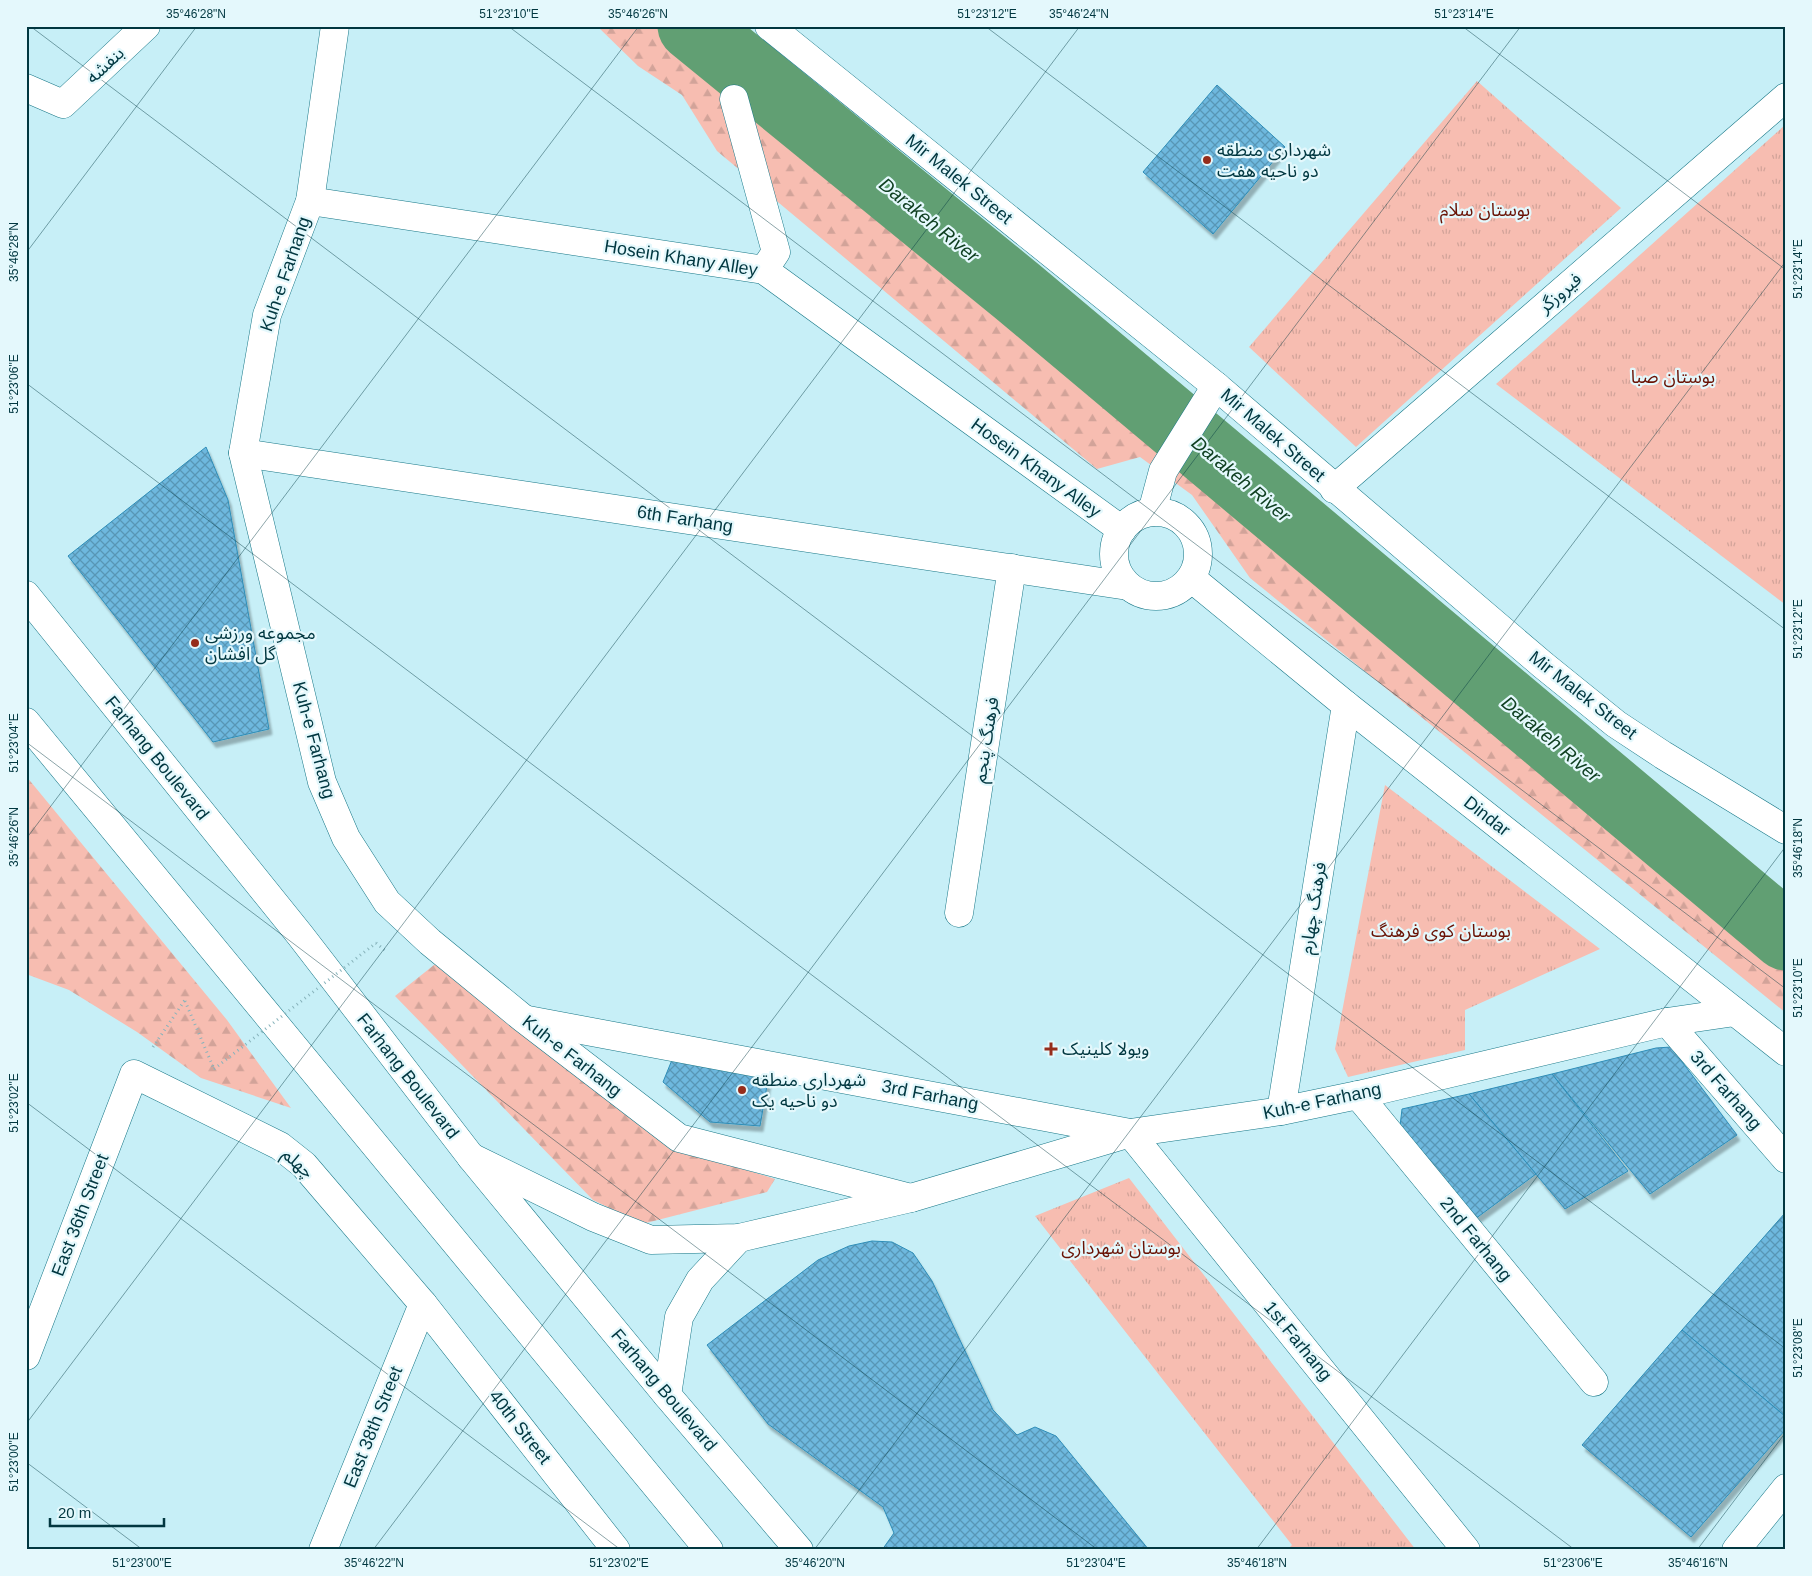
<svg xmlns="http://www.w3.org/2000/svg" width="1812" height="1576" font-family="Arial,'Noto Sans Arabic',sans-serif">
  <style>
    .forest { fill: url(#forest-firs) }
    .park { fill: url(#park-tufts) }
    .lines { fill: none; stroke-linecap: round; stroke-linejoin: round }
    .river { stroke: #619f73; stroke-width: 69 }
    .building { fill: url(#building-cross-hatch); stroke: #2e8db7; filter: url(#shadow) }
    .minor-casing { stroke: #177787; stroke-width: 29 }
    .major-casing { stroke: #177787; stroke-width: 29 }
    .path { stroke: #87b3bb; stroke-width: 3; stroke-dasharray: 1 4; stroke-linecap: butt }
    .minor { stroke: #fff; stroke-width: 28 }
    .major { stroke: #fff; stroke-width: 28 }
    .path-bridge { stroke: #87b3bb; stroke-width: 3; stroke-dasharray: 1 4; stroke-linecap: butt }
    .ticks { fill: none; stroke: #013740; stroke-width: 1; stroke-opacity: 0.45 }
    .poi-dot { fill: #962d1b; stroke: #e4f8fc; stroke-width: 2 }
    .labels { text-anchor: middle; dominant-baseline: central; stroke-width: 4.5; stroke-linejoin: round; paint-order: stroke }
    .street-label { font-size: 18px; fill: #013740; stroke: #e4f8fc }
    .poi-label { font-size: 18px; fill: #013740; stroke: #e4f8fc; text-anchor: start }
    .park-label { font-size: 18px; fill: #691204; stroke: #e4f8fc }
    .water-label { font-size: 19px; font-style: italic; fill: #104022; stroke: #e4f8fc }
    .neatline { fill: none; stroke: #013740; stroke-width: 2 }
    .ticks-label { font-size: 12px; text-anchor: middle; fill: #013740 }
  </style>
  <defs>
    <pattern id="forest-firs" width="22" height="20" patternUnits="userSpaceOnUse" patternTransform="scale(1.25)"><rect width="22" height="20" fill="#f7bdb1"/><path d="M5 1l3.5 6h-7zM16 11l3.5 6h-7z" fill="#d2a399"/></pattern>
    <pattern id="park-tufts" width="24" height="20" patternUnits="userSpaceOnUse" patternTransform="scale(1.25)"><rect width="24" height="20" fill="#f7bdb1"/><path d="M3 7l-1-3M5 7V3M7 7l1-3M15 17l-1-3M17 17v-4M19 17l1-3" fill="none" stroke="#d2a399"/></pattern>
    <pattern id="building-cross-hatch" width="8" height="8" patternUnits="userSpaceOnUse" patternTransform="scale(1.25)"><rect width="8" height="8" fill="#6eb8de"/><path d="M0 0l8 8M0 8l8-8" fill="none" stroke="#5896b5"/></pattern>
    <filter id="shadow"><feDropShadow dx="3" dy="5.5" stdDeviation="1" flood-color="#0004"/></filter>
  </defs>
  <rect width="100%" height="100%" fill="#c7eff7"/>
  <!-- forest -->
  <g class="forest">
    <path d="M597,26h58l472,397 555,446 104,88v56l-536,-435 -58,-83 -52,-38 -43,12 -380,-318 -35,-56 -44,-29z"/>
    <path d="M26,776l201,244 64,88 -90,-30 -64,-46 -68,-42 -43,-16z"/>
    <path d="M439,961l236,186 100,32 -8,13 -125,32 -49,-24 -198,-204z"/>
  </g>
  <!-- park -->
  <g class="park">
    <path d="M1477,81l144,127 -265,239 -107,-100z"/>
    <path d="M1786,124v481l-290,-221z"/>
    <path d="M1385,785l215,164 -135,61v40l-117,27 -13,-28z"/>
    <path d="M1129,1178l287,372h-129l5,-5 -257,-329z"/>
  </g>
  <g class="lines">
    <!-- river -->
    <path class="river" d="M692,26l326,266 768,644"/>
  </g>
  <!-- building -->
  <g class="building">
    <path d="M1217,85l68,62 -72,87 -70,-62z"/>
    <path d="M206,447l22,53 41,229 -56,13 -145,-186z"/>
    <path d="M1671,1047l66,88 -87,59 -98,-120 104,-26z"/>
    <path d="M674,1055l96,13 -10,58 -50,-4 -47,-40z"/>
    <path d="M1552,1074l76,97 -63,38 -96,-115z"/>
    <path d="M1469,1094l67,80 -61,45 -75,-93 2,-17z"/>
    <path d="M1785,1213l1,1v203l-104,-87z"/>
    <path d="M872,1241l20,1 21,11 19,28 61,129 24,25 18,-8 21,9 93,114h-267l12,-17 -11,-26 -115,-83 -61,-79 111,-85 31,-14z"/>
    <path d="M1682,1330l104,87v12l-95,108 -109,-92z"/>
  </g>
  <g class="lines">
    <!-- minor casing -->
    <g class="minor-casing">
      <g id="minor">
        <path d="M335,26l-25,175 -43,114 -24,138 79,329 24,56 41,64 43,40 94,77 155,119 232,60"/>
        <path d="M769,26l447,360 327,279 73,59 47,31 123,75"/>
        <path d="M26,88l37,16 83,-78"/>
        <path d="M734,99l42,153 -12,18"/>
        <path d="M310,201l454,69 358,260"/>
        <path d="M243,453l885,133"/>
        <path d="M1334,489l452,-392"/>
        <circle cx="1156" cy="554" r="42"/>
        <path d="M1152,512l11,-41 53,-85"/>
        <path d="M1191,578l155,127 440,347"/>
        <path d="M959,913l53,-345"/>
        <path d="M528,1020l602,113 336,417"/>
        <path d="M1667,1022l119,137"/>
        <path d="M1358,1095l236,287"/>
        <path d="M1281,1111l65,-406"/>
        <path d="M471,1157l122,60 58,23 88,-2 172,-40 219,-65 151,-22 77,-16 309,-73 68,-10"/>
        <path d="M26,1356l108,-282 146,72 24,19 119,139 193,246"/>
        <path d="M667,1395l12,-78 21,-37 39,-42"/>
        <path d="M323,1550l100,-246"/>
        <path d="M1736,1550l50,-62"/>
      </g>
    </g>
    <!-- major casing -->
    <g class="major-casing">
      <g id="major">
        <path d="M26,595l274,340 171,222 196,238 132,155"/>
        <path d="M26,722l683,828"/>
      </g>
    </g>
    <!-- path -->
    <g class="path">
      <path d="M376,943l11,9"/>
      <path d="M185,1001l29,68"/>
      <path d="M153,1047l32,-47"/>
    </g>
    <!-- minor -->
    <use href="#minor" class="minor"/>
    <!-- major -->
    <use href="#major" class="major"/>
    <!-- path-bridge -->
    <path class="path-bridge" d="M214,1069l162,-126"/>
  </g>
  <!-- ticks -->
  <path class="ticks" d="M30,26l1756,1323M508,26l1278,963M985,26l801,604M1462,26l324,244M26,253l171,-227M26,383l1549,1167M26,742l1072,808M26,839l613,-813M26,1102l595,448M26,1424l1054,-1398M26,1462l117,88M373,1550l1148,-1524M814,1550l972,-1289M1256,1550l530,-704M1697,1550l89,-118"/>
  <!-- markers -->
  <g class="poi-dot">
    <circle cx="1207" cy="160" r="5"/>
    <circle cx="195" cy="643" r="5"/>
    <path d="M1048.5 1041.5h5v5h5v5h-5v5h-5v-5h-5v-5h5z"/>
    <circle cx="742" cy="1090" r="5"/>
  </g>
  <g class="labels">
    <!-- street labels -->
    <g class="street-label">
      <text transform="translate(105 65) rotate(-43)">بنفشه</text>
      <text transform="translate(959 179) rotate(39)">Mir Malek Street</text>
      <text transform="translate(681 258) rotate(9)">Hosein Khany Alley</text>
      <text transform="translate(285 274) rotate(-71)">Kuh-e Farhang</text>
      <text transform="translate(1560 293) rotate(-41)">فیروزگر</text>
      <text transform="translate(1273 435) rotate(41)">Mir Malek Street</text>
      <text transform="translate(1036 468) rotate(36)">Hosein Khany Alley</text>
      <text transform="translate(685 519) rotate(9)">6th Farhang</text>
      <text transform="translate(1583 695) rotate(38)">Mir Malek Street</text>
      <text transform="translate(314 740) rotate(75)">Kuh-e Farhang</text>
      <text transform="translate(986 740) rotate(-81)">فرهنگ پنجم</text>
      <text transform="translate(157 758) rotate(51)">Farhang Boulevard</text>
      <text transform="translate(1487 816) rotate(38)">Dindar</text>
      <text transform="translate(1313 908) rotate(-81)">فرهنگ چهارم</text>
      <text transform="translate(572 1056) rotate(38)">Kuh-e Farhang</text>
      <text transform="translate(408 1076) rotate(52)">Farhang Boulevard</text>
      <text transform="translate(1726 1090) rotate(49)">3rd Farhang</text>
      <text transform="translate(930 1095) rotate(11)">3rd Farhang</text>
      <text transform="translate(1322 1101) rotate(-12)">Kuh-e Farhang</text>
      <text transform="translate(298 1163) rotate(42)">چهلم</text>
      <text transform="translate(80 1215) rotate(-69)">East 36th Street</text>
      <text transform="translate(1476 1239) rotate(51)">2nd Farhang</text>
      <text transform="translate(1298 1341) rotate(51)">1st Farhang</text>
      <text transform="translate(664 1390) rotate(50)">Farhang Boulevard</text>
      <text transform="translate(373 1427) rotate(-68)">East 38th Street</text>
      <text transform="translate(520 1427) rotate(52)">40th Street</text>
    </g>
    <!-- poi labels -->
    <g class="poi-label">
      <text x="1217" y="150">شهرداری منطقه<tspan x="1217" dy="21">دو ناحیه هفت</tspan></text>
      <text x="205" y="633">مجموعه ورزشی<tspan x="205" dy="21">گل افشان</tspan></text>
      <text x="1062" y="1049">ویولا کلینیک</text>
      <text x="752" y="1080">شهرداری منطقه<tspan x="752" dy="21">دو ناحیه یک</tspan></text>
    </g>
    <!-- park labels -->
    <g class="park-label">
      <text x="1485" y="210">بوستان سلام</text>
      <text x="1673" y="377">بوستان صبا</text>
      <text x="1441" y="931">بوستان کوی فرهنگ</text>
      <text x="1121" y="1248">بوستان شهرداری</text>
    </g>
    <!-- water labels -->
    <g class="water-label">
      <text transform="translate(929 220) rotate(39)">Darakeh River</text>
      <text transform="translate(1241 479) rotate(40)">Darakeh River</text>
      <text transform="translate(1551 739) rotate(40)">Darakeh River</text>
    </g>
  </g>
  <!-- border -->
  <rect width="1812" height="1576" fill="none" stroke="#e4f8fc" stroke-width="55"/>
  <!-- scale -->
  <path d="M50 1518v8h114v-8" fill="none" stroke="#013740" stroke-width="2.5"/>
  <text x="58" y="1518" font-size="15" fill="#013740" stroke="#e4f8fc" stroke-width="4" paint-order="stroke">20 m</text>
  <rect x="28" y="28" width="1756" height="1520" class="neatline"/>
  <g class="ticks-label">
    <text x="196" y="18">35°46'28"N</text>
    <text x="509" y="18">51°23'10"E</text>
    <text x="638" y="18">35°46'26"N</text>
    <text x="987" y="18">51°23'12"E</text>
    <text x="1079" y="18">35°46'24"N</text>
    <text x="1464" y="18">51°23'14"E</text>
    <text transform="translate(14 252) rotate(-90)" y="4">35°46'28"N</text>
    <text transform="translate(1798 269) rotate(-90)" y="4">51°23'14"E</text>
    <text transform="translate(14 384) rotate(-90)" y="4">51°23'06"E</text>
    <text transform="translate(1798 629) rotate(-90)" y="4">51°23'12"E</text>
    <text transform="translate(14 743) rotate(-90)" y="4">51°23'04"E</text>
    <text transform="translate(14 837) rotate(-90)" y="4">35°46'26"N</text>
    <text transform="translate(1798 848) rotate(-90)" y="4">35°46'18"N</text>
    <text transform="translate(1798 988) rotate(-90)" y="4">51°23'10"E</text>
    <text transform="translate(14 1103) rotate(-90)" y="4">51°23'02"E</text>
    <text transform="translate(1798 1348) rotate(-90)" y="4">51°23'08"E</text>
    <text transform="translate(14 1462) rotate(-90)" y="4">51°23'00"E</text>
    <text x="142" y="1567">51°23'00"E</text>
    <text x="374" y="1567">35°46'22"N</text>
    <text x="619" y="1567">51°23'02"E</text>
    <text x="815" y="1567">35°46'20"N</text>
    <text x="1096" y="1567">51°23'04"E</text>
    <text x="1257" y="1567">35°46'18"N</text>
    <text x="1573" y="1567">51°23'06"E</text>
    <text x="1698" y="1567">35°46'16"N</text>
  </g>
</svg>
